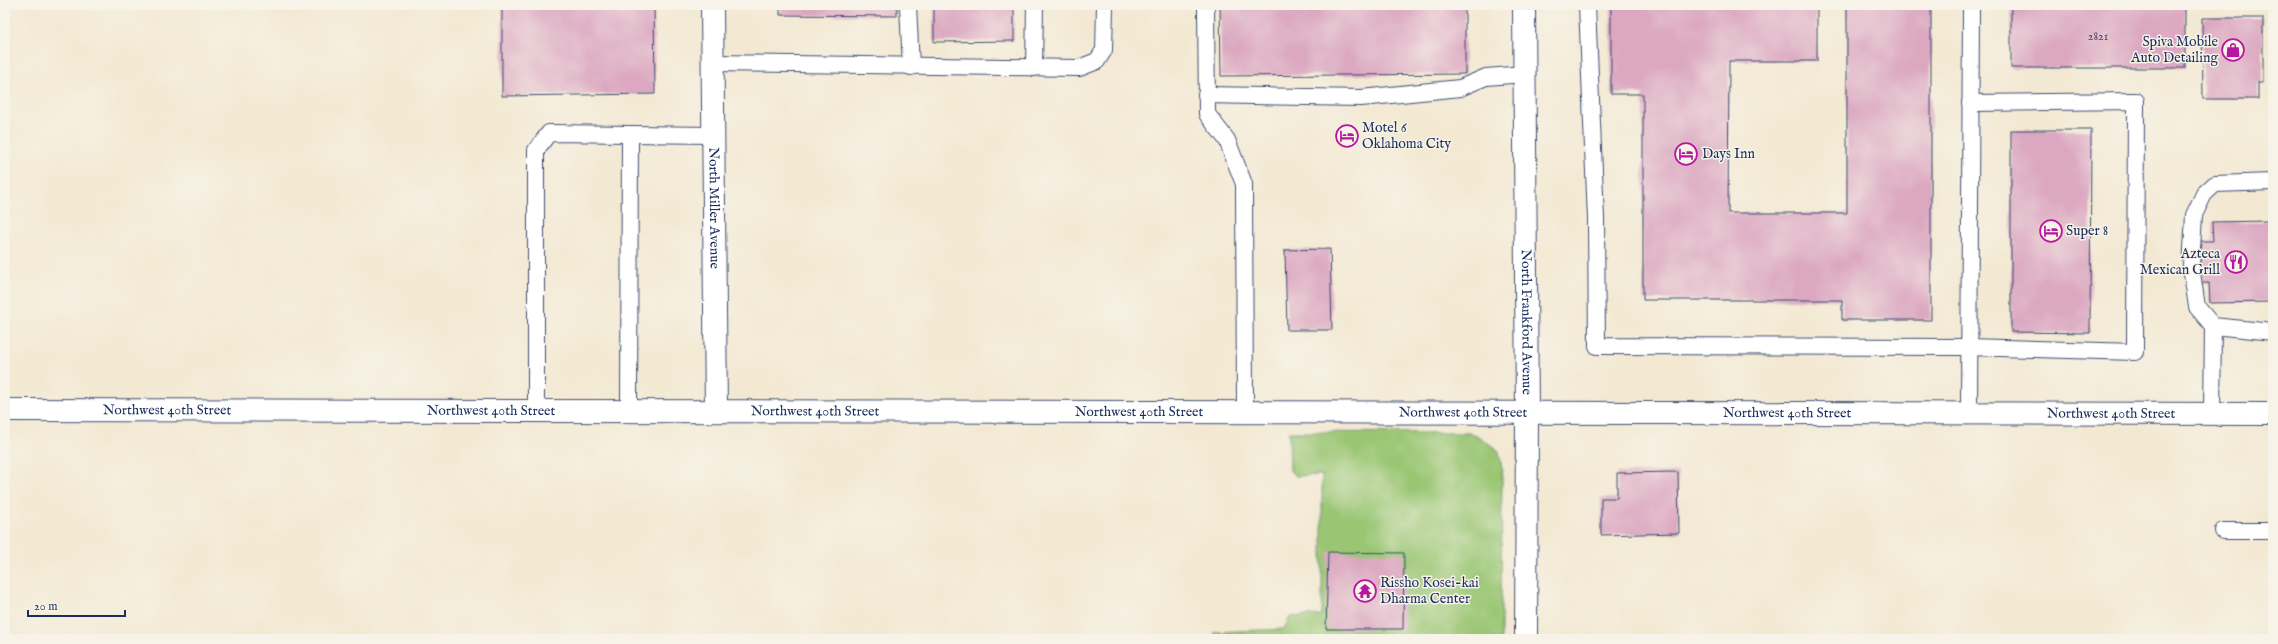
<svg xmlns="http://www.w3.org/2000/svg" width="2278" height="644" font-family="'IM FELL English',serif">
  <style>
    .green { fill: #9ac673; stroke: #5a7a68 }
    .building { fill: #dba7c1 }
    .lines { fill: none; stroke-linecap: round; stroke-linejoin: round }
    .lane-casing { stroke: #3b4b70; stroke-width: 18 }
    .street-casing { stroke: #3b4b70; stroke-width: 24 }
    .lane { stroke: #fff; stroke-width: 16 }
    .street { stroke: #fff; stroke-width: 22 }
    .labels { text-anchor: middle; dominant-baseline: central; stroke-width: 3; stroke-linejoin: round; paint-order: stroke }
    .number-label { font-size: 12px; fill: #4b4d77 }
    .poi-label { font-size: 14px; fill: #1b2f5e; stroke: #f7f3e8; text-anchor: start }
    .street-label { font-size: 14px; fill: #1b2f5e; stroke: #f7f3e8 }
  </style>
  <rect width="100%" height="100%" fill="#f7f3e8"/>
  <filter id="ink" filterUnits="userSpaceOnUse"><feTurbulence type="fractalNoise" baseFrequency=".025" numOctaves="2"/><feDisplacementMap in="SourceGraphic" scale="8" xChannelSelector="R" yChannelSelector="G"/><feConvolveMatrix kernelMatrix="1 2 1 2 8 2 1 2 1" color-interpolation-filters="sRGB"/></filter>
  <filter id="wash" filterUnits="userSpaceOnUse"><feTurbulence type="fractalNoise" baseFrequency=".012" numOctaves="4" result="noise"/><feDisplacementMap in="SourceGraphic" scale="16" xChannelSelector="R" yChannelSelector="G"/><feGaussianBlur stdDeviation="0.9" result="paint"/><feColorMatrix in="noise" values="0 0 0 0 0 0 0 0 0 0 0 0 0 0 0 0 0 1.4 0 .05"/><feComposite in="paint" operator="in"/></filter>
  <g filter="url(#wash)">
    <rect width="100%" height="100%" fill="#f3e9d3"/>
    <!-- green -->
    <path class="green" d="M1289,432l180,1 12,5 18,13 3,19 -1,169h-286l-1,-7 70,-3 6,-12 32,-2v-140l-26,1 -6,-5z"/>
    <g id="blocks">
      <!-- building -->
      <g class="building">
        <path d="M502,5h152l1,89 -153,2z"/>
        <path d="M780,5h117v11l-117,-1z"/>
        <path d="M934,5h80v36l-80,1z"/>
        <path d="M1220,5h245v69l-244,2z"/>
        <path d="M1611,5h206v56h-88l-1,152h119v-208h84v315h-89v-20h-199v-206h-32z"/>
        <rect x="2011" y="5" width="174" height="63"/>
        <path d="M2202,18h61v64h-5v17h-55z"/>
        <path d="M2011,130h80l-1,203 -79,-1z"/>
        <path d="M2269,221v22h4l-1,59 -62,1 -1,-20h-9v-42h13l-1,-19z"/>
        <path d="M1330,249l2,81h-45l-2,-80z"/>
        <path d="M1678,472l1,61 -78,2v-37h16v-25z"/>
        <path d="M1328,552l76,1 -1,76h-77z"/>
      </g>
    </g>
  </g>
  <g filter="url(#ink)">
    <use href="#blocks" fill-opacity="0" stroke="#3b4b70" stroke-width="1"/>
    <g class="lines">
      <!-- lane casing -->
      <g class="lane-casing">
        <g id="lane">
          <path d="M908,5l3,62"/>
          <path d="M1206,5l1,109 20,26 17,44 1,228"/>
          <path d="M1587,5l9,214 1,127 371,1 167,5 1,-251 -166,2"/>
          <path d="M712,63l367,5 18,-7 7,-11 1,-45"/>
          <path d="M1034,68l1,-63"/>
          <path d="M1206,95l155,3 99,-10 26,-11 38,-3"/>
          <path d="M2273,182l-58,2 -11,10 -10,21 -3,51 6,41 16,19 60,6"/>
          <path d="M536,410v-260l13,-17 163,2"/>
          <path d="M629,410l1,-276"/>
          <path d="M1969,413l2,-408"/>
          <path d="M2212,414l1,-88"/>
          <path d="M2223,531h50"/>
        </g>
      </g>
      <!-- street casing -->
      <g class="street-casing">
        <g id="street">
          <path id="s1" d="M712,5l4,405"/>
          <path id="s2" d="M1524,5l3,408 -1,226"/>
          <path id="s3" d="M5,410l2268,4"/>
        </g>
      </g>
      <!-- lane -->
      <use href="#lane" class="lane"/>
      <!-- street -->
      <use href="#street" class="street"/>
    </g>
  </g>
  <!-- icons -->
  <defs>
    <g id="shop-ring" transform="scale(1.15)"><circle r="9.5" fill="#f7f3e8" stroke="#b5179e" stroke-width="1.5"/><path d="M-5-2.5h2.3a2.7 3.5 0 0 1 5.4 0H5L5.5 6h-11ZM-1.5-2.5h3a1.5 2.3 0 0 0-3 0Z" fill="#b5179e"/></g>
    <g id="hotel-ring" transform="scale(1.15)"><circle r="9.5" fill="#f7f3e8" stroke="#b5179e" stroke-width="1.5"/><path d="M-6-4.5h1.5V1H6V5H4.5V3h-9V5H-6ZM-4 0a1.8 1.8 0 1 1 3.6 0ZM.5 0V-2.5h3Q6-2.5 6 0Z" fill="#b5179e"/></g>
    <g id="restaurant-ring" transform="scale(1.15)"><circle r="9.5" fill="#f7f3e8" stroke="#b5179e" stroke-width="1.5"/><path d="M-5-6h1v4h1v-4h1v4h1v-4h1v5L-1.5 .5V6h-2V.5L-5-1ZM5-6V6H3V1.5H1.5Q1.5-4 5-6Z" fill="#b5179e"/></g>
    <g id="temple-ring" transform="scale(1.15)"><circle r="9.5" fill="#f7f3e8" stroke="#b5179e" stroke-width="1.5"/><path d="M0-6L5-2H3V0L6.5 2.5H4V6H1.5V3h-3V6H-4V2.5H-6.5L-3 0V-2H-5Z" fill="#b5179e"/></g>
  </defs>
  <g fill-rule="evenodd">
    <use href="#shop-ring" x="2233" y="50"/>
    <use href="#hotel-ring" x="1347" y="136"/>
    <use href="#hotel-ring" x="1686" y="154"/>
    <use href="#hotel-ring" x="2051" y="231"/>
    <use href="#restaurant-ring" x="2236" y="262"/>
    <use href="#temple-ring" x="1365" y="591"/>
  </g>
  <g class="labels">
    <!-- number labels -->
    <g class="number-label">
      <text x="2098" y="36">2821</text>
    </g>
    <!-- poi labels -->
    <g class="poi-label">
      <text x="2218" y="42" text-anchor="end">Spiva Mobile<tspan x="2218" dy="16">Auto Detailing</tspan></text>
      <text x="1362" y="128">Motel 6<tspan x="1362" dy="16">Oklahoma City</tspan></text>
      <text x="1702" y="154">Days Inn</text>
      <text x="2066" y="231">Super 8</text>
      <text x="2220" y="254" text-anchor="end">Azteca<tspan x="2220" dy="16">Mexican Grill</tspan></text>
      <text x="1380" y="583">Rissho Kosei-kai<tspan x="1380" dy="16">Dharma Center</tspan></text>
    </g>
    <!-- street labels -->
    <g class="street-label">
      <text stroke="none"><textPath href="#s1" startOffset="203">North Miller Avenue</textPath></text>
      <text stroke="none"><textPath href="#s2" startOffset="317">North Frankford Avenue</textPath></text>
      <text stroke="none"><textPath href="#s3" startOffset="162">Northwest 40th Street</textPath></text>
      <text stroke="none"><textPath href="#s3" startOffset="486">Northwest 40th Street</textPath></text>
      <text stroke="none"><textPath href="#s3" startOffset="810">Northwest 40th Street</textPath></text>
      <text stroke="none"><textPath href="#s3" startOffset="1134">Northwest 40th Street</textPath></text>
      <text stroke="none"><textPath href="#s3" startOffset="1458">Northwest 40th Street</textPath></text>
      <text stroke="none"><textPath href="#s3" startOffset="1782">Northwest 40th Street</textPath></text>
      <text stroke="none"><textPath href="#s3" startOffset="2106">Northwest 40th Street</textPath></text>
    </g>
  </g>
  <!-- margin -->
  <rect width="2278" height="644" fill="none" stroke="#f7f3e8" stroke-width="20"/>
  <!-- scale -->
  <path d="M28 610v6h97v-6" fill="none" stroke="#1b2f5e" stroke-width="2"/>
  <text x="34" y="610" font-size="12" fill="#1b2f5e" stroke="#f7f3e8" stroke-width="3" paint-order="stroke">20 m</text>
</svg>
